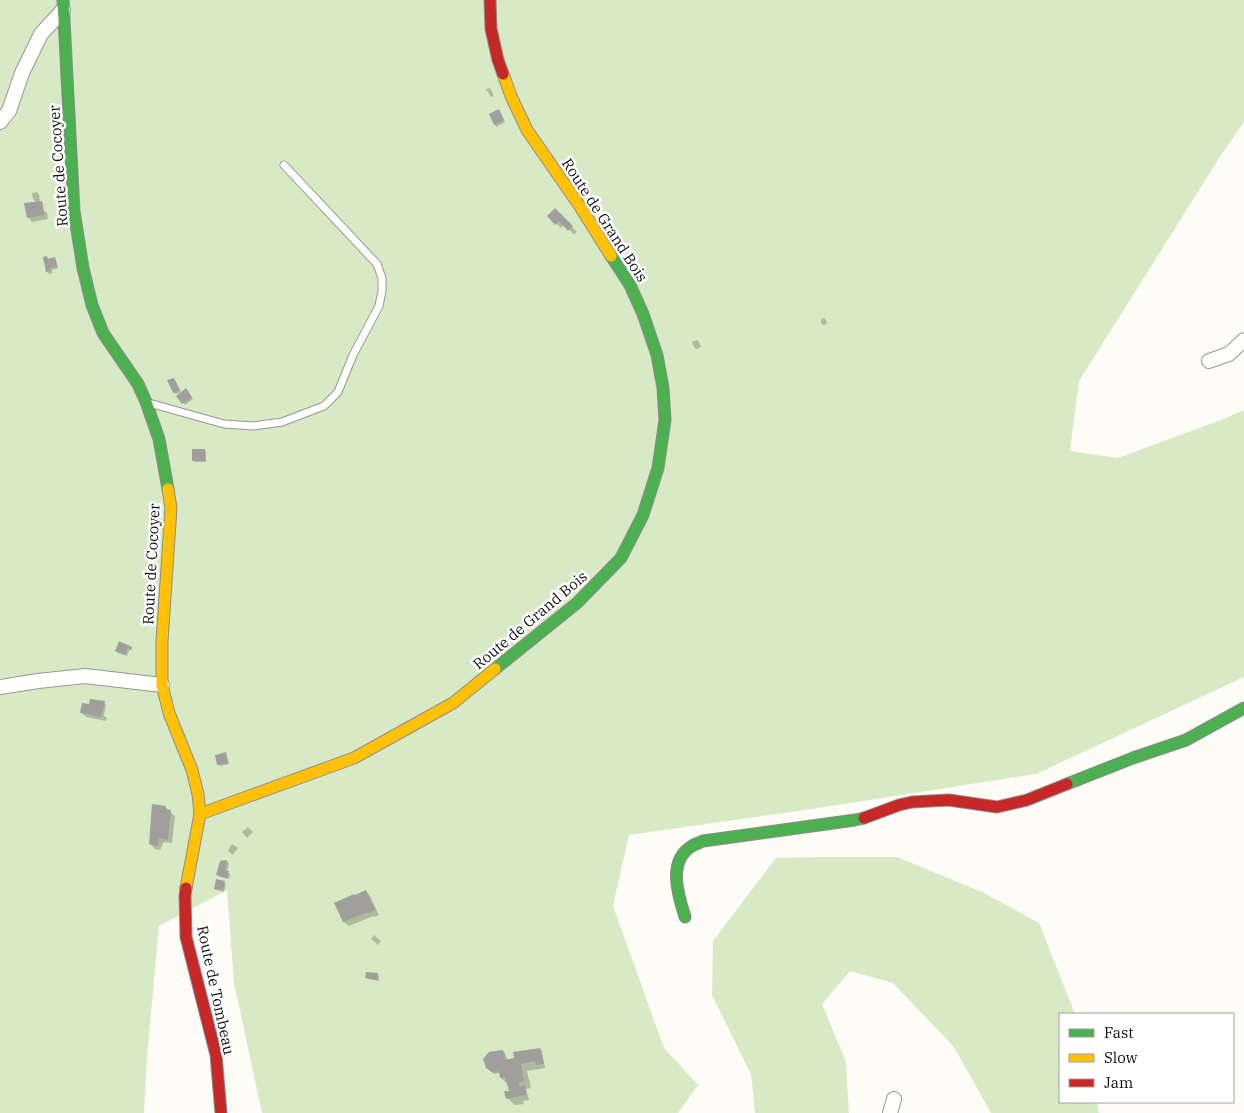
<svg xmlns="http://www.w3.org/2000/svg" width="1244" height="1113" font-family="'IBM Plex Serif',serif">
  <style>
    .forest { fill: #d8eac5 }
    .shadow { fill: #0003 }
    .building { fill: #a19f9c }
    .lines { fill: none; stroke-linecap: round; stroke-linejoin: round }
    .lane-casing { stroke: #979795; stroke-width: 9 }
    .street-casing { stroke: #979795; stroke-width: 16 }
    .fast-casing { stroke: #8e8d8b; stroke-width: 13 }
    .slow-casing { stroke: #8e8d8b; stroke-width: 13 }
    .jam-casing { stroke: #8e8d8b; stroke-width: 13 }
    .lane { stroke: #fffffe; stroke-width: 7 }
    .street { stroke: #fffffe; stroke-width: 14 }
    .fast { stroke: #4caf50; stroke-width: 11 }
    .slow { stroke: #ffc107; stroke-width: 11 }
    .jam { stroke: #c62828; stroke-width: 11 }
    .labels { text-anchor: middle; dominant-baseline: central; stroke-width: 5; stroke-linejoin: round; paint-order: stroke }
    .street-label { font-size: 15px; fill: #111; stroke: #fff }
  </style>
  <rect width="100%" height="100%" fill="#fdfcf7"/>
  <!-- forest -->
  <g class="forest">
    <path d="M0,0h1244v122l-21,30 -144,229 -9,70 48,7 103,-38 23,-10v267l-208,97 -231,36 -176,25 -16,71 51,142 34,37 -20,28h-416l-28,-130 -7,-93 -68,36 -12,132 -3,55h-144z"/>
    <path d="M825,857h72l85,35 57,31 36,91h-15v88h37l2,11h-108l-37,-66 -61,-64 -43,-12 -28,33 24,58 3,51h-94l-4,-39 -39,-79 1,-54 63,-83z"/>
  </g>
  <!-- shadow -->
  <g class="shadow">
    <path d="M490,88l4,8 -3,1 -5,-8z"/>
    <path d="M499,110l6,12 -9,5 -6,-13z"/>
    <path d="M37,192l2,2 1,9 3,1 1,7 3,2 1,6 -16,3 -4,-5 9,-14 -4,-4 -1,-6z"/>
    <path d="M555,210l22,22 -3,2 -10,-9 -3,3 -12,-12z"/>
    <path d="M47,257l2,2 6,-1 1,2 2,8 -6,2v3l-3,1 -2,-2z"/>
    <path d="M824,318l2,2 1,4 -4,1 -2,-2v-4z"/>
    <path d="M697,340l2,2 2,5 -5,2 -2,-2 -2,-5z"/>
    <path d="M174,379l7,13 -5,2 -2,-2z"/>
    <path d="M187,392l6,7 -8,6 -7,-9z"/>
    <path d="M204,450l2,2v10h-11l-2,-2z"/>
    <path d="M120,643l11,5 2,3 -3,-2 -3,7 -9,-3 -2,-2z"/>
    <path d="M104,703l2,2 -2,11 3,2 -1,3 -20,-4 -5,-5 9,-7z"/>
    <path d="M225,754l2,2 2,8 -9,2 -2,-2z"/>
    <path d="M165,807l10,9 -3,27 -8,-1 -4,8 -5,-1 -5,-5z"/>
    <path d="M248,827l5,5 -6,6 -5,-6z"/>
    <path d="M232,844l6,4 -5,7 -5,-4z"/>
    <path d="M227,861l2,2 -2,9 3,2 -1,5 -9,-2 -2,-2 3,-13z"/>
    <path d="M224,882l2,2 -2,8 -7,-2 -2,-1z"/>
    <path d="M366,892l4,4 9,19 -5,2 -1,-1 -24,10 -5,-4 -8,-18z"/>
    <path d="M374,935l7,6 -3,4 -7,-6z"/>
    <path d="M377,974l2,2v5l-11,-2 -2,-2z"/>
    <path d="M540,1049l2,2 3,17 -18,3 4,17 -5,1 3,11 -6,1 1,3 -9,1 -8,-7 4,-6 -2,-7 -8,-7v-3l-2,-2 -4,1 -6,-4 14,-19 2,2 1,4 3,3z"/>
  </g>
  <!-- building -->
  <g class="building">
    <path d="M499,109l5,11 -10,5 -5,-11z"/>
    <path d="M42,201l2,14 -17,3 -3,-15z"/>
    <path d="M555,208l18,18 -5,5 -9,-10 -4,4 -8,-9z"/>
    <path d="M47,256l1,3 7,-2 2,10 -7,1 1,3 -5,1 -3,-15z"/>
    <path d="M174,378l6,12 -7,3 -6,-13z"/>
    <path d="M186,388l6,9 -10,7 -6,-8z"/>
    <rect x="192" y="449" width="13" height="12"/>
    <path d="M119,641l13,6 -1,3 -3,-2 -3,7 -10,-4z"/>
    <path d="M90,699l15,2 -4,16 -21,-4 2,-10 7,1z"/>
    <path d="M226,752l2,11 -11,2 -2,-10z"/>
    <path d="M152,804l14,2 -1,3 6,1 -3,30 -9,-2 -1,8 -9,-2z"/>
    <path d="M227,860l-2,11h4l-2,7 -11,-3 4,-14z"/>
    <path d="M216,879l9,2 -2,9 -9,-1z"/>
    <path d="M366,890l9,20 -6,3 -1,-1 -25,10 -9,-19 20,-9 1,1z"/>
    <path d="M366,972l12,1 -1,7 -12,-2z"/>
    <path d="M540,1048l4,16 -8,1 -1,-4 -14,3 3,17 -5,1 1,5 5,-2 1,10 -20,4 -2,-8h5l-4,-14 -5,1 -1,-7 -6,2 -7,-5 -3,-9 6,-7 14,-2 2,10 9,-2 -1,-6z"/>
  </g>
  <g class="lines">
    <!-- lane casing -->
    <g class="lane-casing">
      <path id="lane" d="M149,403l75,21 29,2 29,-4 42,-16 14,-14 15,-37 26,-49 3,-15v-13l-5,-14 -93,-99"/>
    </g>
    <!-- street casing -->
    <g class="street-casing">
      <g id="street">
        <path d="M0,122l9,-11 13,-38 19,-39 22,-24"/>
        <path d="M1209,361l20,-7 15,-14"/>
        <path d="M0,687l38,-6 47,-5 77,9"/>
        <path d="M890,1113l4,-14"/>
      </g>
    </g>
    <!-- fast casing -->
    <g class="fast-casing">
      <g id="fast">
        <path d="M63,0l11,211 9,57 9,37 11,28 35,51 8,18 13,37 9,50"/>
        <path d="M495,669l82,-66 44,-45 22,-43 15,-47 7,-48 -2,-32 -6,-33 -14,-41 -13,-29 -19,-29"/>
        <path d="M1067,784l66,-26 53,-18 58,-32"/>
        <path d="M685,917c-7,-22 -18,-56 7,-71 3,-2 7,-3 11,-5l152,-21 9,-2"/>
      </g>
    </g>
    <!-- slow casing -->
    <g class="slow-casing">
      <g id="slow">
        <path d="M503,74l8,22 16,34 52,75 32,51"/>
        <path d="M168,489l3,19 -9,133v44l7,28 23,57 6,24 2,20 -14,74"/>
        <path d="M200,814l154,-56 99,-55 42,-34"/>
      </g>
    </g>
    <!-- jam casing -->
    <g class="jam-casing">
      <g id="jam">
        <path d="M490,0l1,29 7,31 5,14"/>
        <path d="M864,818l35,-13 13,-3 37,-2 48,7 30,-7 40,-16"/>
        <path d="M186,888l-1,8 1,41 30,118 5,58"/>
      </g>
    </g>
    <!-- lane -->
    <use href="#lane" class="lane"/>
    <!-- street -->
    <use href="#street" class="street"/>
    <!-- fast -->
    <use href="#fast" class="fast"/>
    <!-- slow -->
    <use href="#slow" class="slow"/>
    <!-- jam -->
    <use href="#jam" class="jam"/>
  </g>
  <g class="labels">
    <!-- street labels -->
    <g class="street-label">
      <text transform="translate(58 166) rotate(-94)">Route de Cocoyer</text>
      <text transform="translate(605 220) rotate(57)">Route de Grand Bois</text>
      <text transform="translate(151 564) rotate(-87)">Route de Cocoyer</text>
      <text transform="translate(530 620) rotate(-40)">Route de Grand Bois</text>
      <text transform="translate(216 990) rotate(78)">Route de Tombeau</text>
    </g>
  </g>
  <!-- legend -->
  <rect x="1059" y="1013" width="175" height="90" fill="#ffffff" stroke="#a0a0a0"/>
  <rect x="1069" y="1029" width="25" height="8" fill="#4caf50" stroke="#a0a0a0"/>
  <text x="1104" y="1038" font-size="15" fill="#111111">Fast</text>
  <rect x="1069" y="1054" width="25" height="8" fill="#ffc107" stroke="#a0a0a0"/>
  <text x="1104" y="1063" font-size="15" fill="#111111">Slow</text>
  <rect x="1069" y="1079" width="25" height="8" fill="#c62828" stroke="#a0a0a0"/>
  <text x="1104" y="1088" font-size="15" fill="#111111">Jam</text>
</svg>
